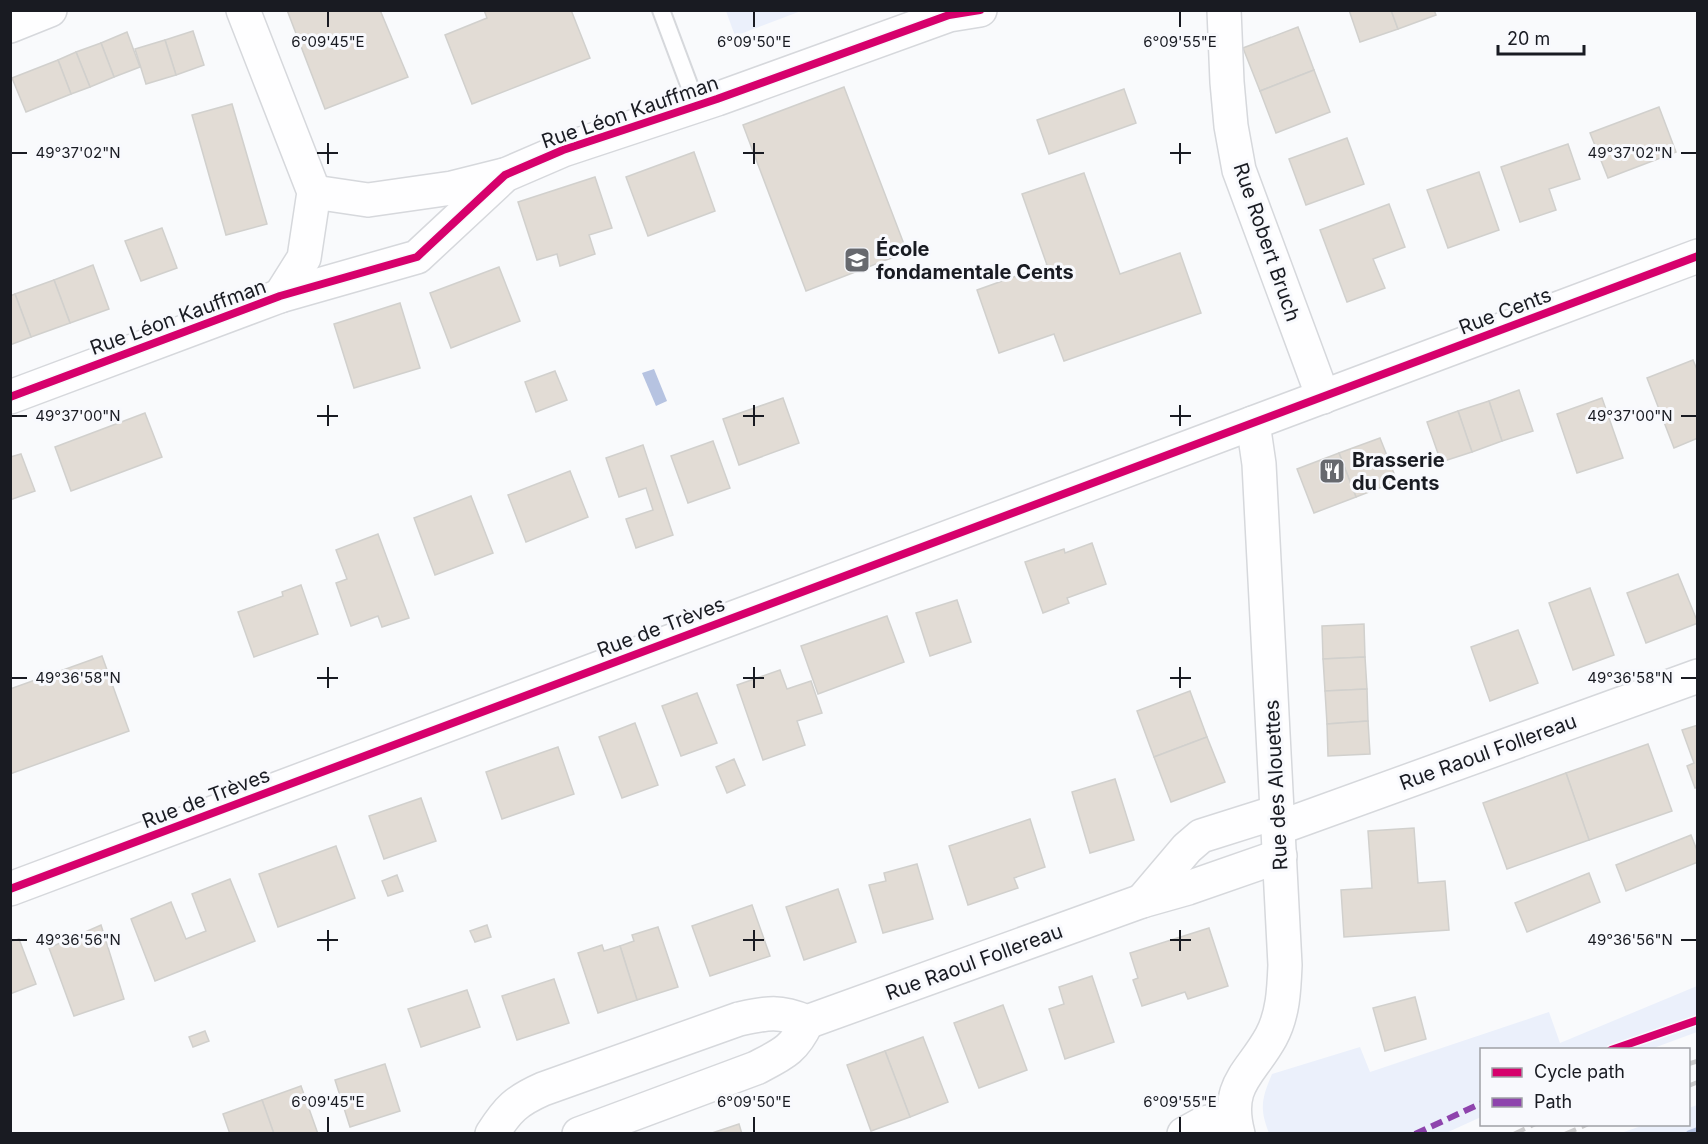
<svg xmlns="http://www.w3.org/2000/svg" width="1708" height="1144" font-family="Inter,sans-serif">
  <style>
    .green { fill: #ebf0fb }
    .water { fill: #b6c3e1 }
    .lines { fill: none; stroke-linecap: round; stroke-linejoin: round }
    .stream { stroke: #b6c3e1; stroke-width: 8 }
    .building { fill: #e2dcd5; stroke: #d1d0cd; stroke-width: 1.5 }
    .lane-casing { stroke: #d6d8dc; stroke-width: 20 }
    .street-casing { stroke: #d6d8dc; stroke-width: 36 }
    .secondary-casing { stroke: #d6d8dc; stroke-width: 36 }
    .primary-casing { stroke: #d6d8dc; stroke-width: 36 }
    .lane { stroke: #fefeff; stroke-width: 16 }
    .street { stroke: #fefeff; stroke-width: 33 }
    .secondary { stroke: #fefeff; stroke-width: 33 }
    .primary { stroke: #fefeff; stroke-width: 33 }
    .rail { stroke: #cbcbcc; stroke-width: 4.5; stroke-dasharray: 12 6; stroke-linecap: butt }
    .quiet { stroke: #8e44ad; stroke-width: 6; stroke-dasharray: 12 6; stroke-linecap: butt }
    .cycleway-casing { stroke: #f8f9fd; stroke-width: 11 }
    .cycleway { stroke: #d6006c; stroke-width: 8 }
    .ticks { fill: none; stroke: #191b22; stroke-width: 2 }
    .labels { text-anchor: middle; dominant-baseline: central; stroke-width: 6; stroke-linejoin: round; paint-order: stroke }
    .street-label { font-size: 20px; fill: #191b22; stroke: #f8f9fd }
    .poi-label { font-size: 20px; font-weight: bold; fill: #191b22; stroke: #f8f9fd; text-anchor: start }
    .ticks-label { font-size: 15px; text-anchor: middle; fill: #191b22; stroke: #f8f9fd; stroke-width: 6; stroke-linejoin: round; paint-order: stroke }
  </style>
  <rect width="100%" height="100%" fill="#f9fafc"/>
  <!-- green -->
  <g class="green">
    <path d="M726,11h75l-66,25z"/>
    <path d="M1697,986v46l-46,17 -169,1 -1,67 -35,16h-177c-10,-25 -7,-35 3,-59l88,-27 10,25 179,-60 11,31z"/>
    <path d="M1697,1105v28h-76l23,-8 44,-1 1,-16z"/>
  </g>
  <!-- water -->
  <path class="water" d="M654,369l13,32 -11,5 -14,-33z"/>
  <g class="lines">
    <!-- stream -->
    <path class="stream" d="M1690,1134l8,-3"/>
  </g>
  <!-- building -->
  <g class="building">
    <path d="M287,10h93l28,67 -83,32z"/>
    <path d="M484,10h87l19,48 -118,46 -27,-69 42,-17z"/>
    <path d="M1349,10h42l7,19 -38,13z"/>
    <path d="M1391,10h43l2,5 -38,14z"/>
    <path d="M1298,27l16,43 -54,21 -17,-43z"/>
    <path d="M193,31l11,34 -28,10 -11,-35z"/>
    <path d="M127,32l13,35 -26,10 -13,-34z"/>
    <path d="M165,40l11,35 -30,9 -11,-35z"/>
    <path d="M101,43l13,34 -24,10 -14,-35z"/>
    <path d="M76,52l14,35 -19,7 -13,-34z"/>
    <path d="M58,60l13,34 -45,18 -14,-34z"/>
    <path d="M1314,70l16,42 -54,21 -16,-42z"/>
    <path d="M844,87l63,165 -101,39 -63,-166z"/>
    <path d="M1124,89l12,34 -87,31 -12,-34z"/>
    <path d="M232,104l35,120 -41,11 -34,-120z"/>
    <path d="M1659,107l17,45 -68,26 -18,-45z"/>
    <path d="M1347,138l17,46 -58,21 -17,-46z"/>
    <path d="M1568,144l12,35 -31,10 7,21 -36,12 -19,-55z"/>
    <path d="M694,152l21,59 -67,25 -22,-59z"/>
    <path d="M1479,172l20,58 -51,18 -21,-58z"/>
    <path d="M1084,173l36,101 60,-21 21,60 -137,48 -10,-27 -55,19 -22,-63 70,-25 -25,-71z"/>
    <path d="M595,177l17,51 -23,7 6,19 -35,12 -3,-12 -20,6 -19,-58z"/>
    <path d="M1389,204l16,43 -32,12 12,29 -38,14 -27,-72z"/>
    <path d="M162,228l15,40 -36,13 -16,-40z"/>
    <path d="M93,265l16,44 -39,14 -16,-43z"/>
    <path d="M499,267l21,54 -69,27 -21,-55z"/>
    <path d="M54,280l16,43 -39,14 -16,-43z"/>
    <path d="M15,294l16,43 -21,8v-49z"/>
    <path d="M400,303l20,65 -66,20 -20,-64z"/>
    <path d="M1693,360l5,12v66l-24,10 -27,-70z"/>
    <path d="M555,371l12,29 -31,12 -11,-30z"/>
    <path d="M1519,390l14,41 -31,10 -13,-40z"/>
    <path d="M783,398l16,45 -60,22 -16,-46z"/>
    <path d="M1602,398l21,60 -46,15 -20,-59z"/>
    <path d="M1489,401l13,40 -30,11 -14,-41z"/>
    <path d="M1458,411l14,41 -31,10 -14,-40z"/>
    <path d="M145,413l17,44 -91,34 -16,-44z"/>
    <path d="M1380,438l17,43 -41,16 -17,-44z"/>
    <path d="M713,441l17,47 -42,15 -17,-47z"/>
    <path d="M643,445l30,90 -37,13 -10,-29 27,-9 -7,-22 -27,9 -13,-39z"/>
    <path d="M1339,453l17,44 -42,16 -17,-44z"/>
    <path d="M21,454l14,37 -25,9v-43z"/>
    <path d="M570,471l18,46 -62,25 -18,-47z"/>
    <path d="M471,496l22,57 -58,22 -21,-57z"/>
    <path d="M378,534l31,84 -27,9 -4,-11 -27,10 -15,-43 11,-4 -11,-29z"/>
    <path d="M1092,543l14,41 -39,14 2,5 -26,10 -18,-51 39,-13 1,4z"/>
    <path d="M1678,574l20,49 -52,20 -19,-50z"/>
    <path d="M301,585l17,49 -64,23 -16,-45 45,-16 -1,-4z"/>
    <path d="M1590,588l24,67 -41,15 -24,-67z"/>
    <path d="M957,600l14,42 -41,14 -14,-43z"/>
    <path d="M887,616l17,46 -86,32 -17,-48z"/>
    <path d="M1364,624l1,33 -42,2 -1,-33z"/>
    <path d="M1518,630l20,53 -48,18 -19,-54z"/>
    <path d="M102,656l27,75 -119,43v-85z"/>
    <path d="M1365,657l2,32 -42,2 -2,-32z"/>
    <path d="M780,670l7,19 24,-8 11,32 -25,8 8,24 -42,15 -26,-75z"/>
    <path d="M1367,689l1,32 -41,3 -2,-33z"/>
    <path d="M1190,691l17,46 -53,20 -17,-46z"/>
    <path d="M697,693l20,50 -36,13 -19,-50z"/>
    <path d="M1368,721l2,33 -42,2 -1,-32z"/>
    <path d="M635,723l23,62 -36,13 -23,-61z"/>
    <path d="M1698,725v62l-3,1 -8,-22 7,-3 -12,-33z"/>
    <path d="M1207,737l18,45 -54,20 -17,-45z"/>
    <path d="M1648,744l24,67 -83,29 -23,-67z"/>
    <path d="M558,747l16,47 -72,25 -16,-47z"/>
    <path d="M734,759l11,26 -18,8 -11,-26z"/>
    <path d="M1566,773l23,67 -82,29 -24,-66z"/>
    <path d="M1115,779l19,61 -44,13 -18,-61z"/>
    <path d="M421,798l15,43 -52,18 -15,-43z"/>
    <path d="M1030,819l15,48 -31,11 4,10 -50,17 -19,-59z"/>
    <path d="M1414,828l4,55 27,-2 4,49 -105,7 -3,-47 31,-2 -4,-57z"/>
    <path d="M1691,835l7,18v9l-72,29 -10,-26z"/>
    <path d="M336,846l19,52 -77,29 -19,-53z"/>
    <path d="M917,864l16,55 -50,14 -14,-48 17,-4 -2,-8z"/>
    <path d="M1589,873l11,29 -73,30 -12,-29z"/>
    <path d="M397,875l6,16 -15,5 -6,-15z"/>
    <path d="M230,879l25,62 -100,40 -24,-62 40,-17 15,37 20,-8 -14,-37z"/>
    <path d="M838,889l18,53 -52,18 -18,-53z"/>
    <path d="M752,905l18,51 -60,20 -18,-50z"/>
    <path d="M101,925l23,74 -50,17 -25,-68z"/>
    <path d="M487,925l4,12 -16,5 -5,-11z"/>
    <path d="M658,927l20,60 -41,13 -17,-54 14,-5 -2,-6z"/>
    <path d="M1209,928l19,58 -40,13 -3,-7 -43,14 -9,-26 5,-2 -8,-25z"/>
    <path d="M19,939l17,45 -26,10v-52z"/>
    <path d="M602,945l2,6 16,-5 17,54 -39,13 -20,-60z"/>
    <path d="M1092,976l22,66 -49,17 -16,-50 15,-5 -5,-17z"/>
    <path d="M554,979l15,44 -52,17 -15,-44z"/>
    <path d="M467,990l13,37 -59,20 -13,-38z"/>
    <path d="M1415,997l11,42 -41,12 -12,-43z"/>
    <path d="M1003,1005l24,65 -48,18 -25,-65z"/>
    <path d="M205,1031l4,10 -16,6 -4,-10z"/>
    <path d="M923,1037l25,65 -38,15 -25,-66z"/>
    <path d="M885,1051l25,66 -39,14 -24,-66z"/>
    <path d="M385,1064l15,47 -50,16 -15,-47z"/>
    <path d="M301,1086l17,48h-44l-12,-34z"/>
    <path d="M262,1100l12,34h-44l-7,-20z"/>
    <path d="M739,1124l3,10h-33z"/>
  </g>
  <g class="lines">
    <!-- lane casing -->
    <g class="lane-casing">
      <path id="lane" d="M661,10l36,96"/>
    </g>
    <!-- street casing -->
    <g class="street-casing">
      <g id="street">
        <path d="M243,10l71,182 -10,66 -24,38"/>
        <path d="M1224,10l3,72 4,44 8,44 84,227"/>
        <path d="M10,26l40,-16"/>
        <path d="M314,192l54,8 84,-12 52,-13"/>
        <path d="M10,397l270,-101 137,-39 88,-82 58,-25 154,-51 232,-84 31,-5"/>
        <path d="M1278,828l420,-152"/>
        <path d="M1142,901l45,-53 14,-12 76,-24"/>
        <path d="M492,1134c16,-25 24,-33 51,-45l196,-70c28,-6 40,-9 68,3l335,-121 46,-13 92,-32"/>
        <path d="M579,1134l177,-66c27,-14 38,-18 51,-46"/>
        <path d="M1184,1134l20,-11 30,-6"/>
      </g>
    </g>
    <!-- secondary casing -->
    <g class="secondary-casing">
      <path id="secondary" d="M1238,1134c-13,-50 12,-59 33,-97 12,-22 13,-47 14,-72l-26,-501 -6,-41"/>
    </g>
    <!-- primary casing -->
    <g class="primary-casing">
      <path id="primary" d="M10,889l1688,-633"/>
    </g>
    <!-- lane -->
    <use href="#lane" class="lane"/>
    <!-- street -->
    <use href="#street" class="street"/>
    <!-- secondary -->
    <use href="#secondary" class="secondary"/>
    <!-- primary -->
    <use href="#primary" class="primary"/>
    <!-- rail -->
    <g class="rail">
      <path d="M1688,1064l10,-3"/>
      <path d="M1688,1086l10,-4"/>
      <path d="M1514,1134l21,-10"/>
      <path d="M1565,1134l23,-10"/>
    </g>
    <!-- quiet -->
    <path class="quiet" d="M1415,1134l67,-31"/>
    <!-- cycleway casing -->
    <g class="cycleway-casing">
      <g id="cycleway">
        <path d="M10,397l270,-101 137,-39 88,-82 58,-25 154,-51 232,-84 31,-5"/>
        <path d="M10,889l1688,-633"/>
        <path d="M1611,1050l87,-30"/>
      </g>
    </g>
    <!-- cycleway -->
    <use href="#cycleway" class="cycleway"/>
  </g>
  <!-- ticks -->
  <path class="ticks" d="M328,12v15M754,12v15M1180,12v15M328,143v21M754,143v21M1180,143v21M12,153h15M317,153h21M743,153h21M1170,153h21M1681,153h15M328,405v21M754,405v21M1180,405v21M12,416h15M317,416h21M743,416h21M1170,416h21M1681,416h15M328,667v21M754,667v21M1180,667v21M12,678h15M317,678h21M743,678h21M1170,678h21M1681,678h15M328,930v21M754,930v21M1180,930v21M12,940h15M317,940h21M743,940h21M1170,940h21M1681,940h15M328,1117v15M754,1117v15M1180,1117v15"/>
  <!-- icons -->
  <defs>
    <g id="school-square" transform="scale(1.35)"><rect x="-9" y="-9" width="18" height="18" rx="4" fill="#67696e" stroke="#f8f9fd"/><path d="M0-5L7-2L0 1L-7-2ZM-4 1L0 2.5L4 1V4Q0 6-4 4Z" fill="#fff"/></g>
    <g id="restaurant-square" transform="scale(1.35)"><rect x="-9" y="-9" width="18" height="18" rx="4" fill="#67696e" stroke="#f8f9fd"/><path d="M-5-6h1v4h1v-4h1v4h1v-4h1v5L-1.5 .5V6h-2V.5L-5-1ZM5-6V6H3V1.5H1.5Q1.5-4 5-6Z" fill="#fff"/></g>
  </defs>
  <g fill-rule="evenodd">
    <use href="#school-square" x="857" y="260"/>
    <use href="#restaurant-square" x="1332" y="471"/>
  </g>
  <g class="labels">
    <!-- street labels -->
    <g class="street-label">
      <text transform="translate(630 112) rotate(-19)">Rue Léon Kauffman</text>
      <text transform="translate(1267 242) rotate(71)">Rue Robert Bruch</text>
      <text transform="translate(1505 311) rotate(-21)">Rue Cents</text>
      <text transform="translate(178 317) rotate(-20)">Rue Léon Kauffman</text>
      <text transform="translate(661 627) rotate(-21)">Rue de Trèves</text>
      <text transform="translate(1488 752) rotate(-20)">Rue Raoul Follereau</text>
      <text transform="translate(1276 785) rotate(-93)">Rue des Alouettes</text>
      <text transform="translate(206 798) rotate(-21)">Rue de Trèves</text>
      <text transform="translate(974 962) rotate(-20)">Rue Raoul Follereau</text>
    </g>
    <!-- poi labels -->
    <g class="poi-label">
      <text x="876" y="249">École<tspan x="876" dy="23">fondamentale Cents</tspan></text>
      <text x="1352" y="460">Brasserie<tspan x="1352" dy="23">du Cents</tspan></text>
    </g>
  </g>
  <g class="ticks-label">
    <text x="328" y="47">6°09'45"E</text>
    <text x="754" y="47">6°09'50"E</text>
    <text x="1180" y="47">6°09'55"E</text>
    <text x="78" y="158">49°37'02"N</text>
    <text x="1630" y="158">49°37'02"N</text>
    <text x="78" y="421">49°37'00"N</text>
    <text x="1630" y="421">49°37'00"N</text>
    <text x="78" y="683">49°36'58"N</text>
    <text x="1630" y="683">49°36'58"N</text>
    <text x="78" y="945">49°36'56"N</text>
    <text x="1630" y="945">49°36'56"N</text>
    <text x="328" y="1107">6°09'45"E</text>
    <text x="754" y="1107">6°09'50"E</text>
    <text x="1180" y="1107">6°09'55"E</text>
  </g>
  <!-- border -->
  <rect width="1708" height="1144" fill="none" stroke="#191b22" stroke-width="24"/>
  <!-- legend -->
  <rect x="1480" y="1048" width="210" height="78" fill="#f8f9fd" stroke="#9fa0a5" stroke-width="1.5"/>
  <rect x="1492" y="1068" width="30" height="9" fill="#d6006c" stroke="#9fa0a5" stroke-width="1.5"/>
  <text x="1534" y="1078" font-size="18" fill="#191b22">Cycle path</text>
  <rect x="1492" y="1098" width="30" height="9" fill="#8e44ad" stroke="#9fa0a5" stroke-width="1.5"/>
  <text x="1534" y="1108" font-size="18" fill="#191b22">Path</text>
  <!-- scale -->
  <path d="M1498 45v9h86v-9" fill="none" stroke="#191b22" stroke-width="3"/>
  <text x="1507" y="45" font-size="18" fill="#191b22" stroke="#f8f9fd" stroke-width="4.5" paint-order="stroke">20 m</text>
</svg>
